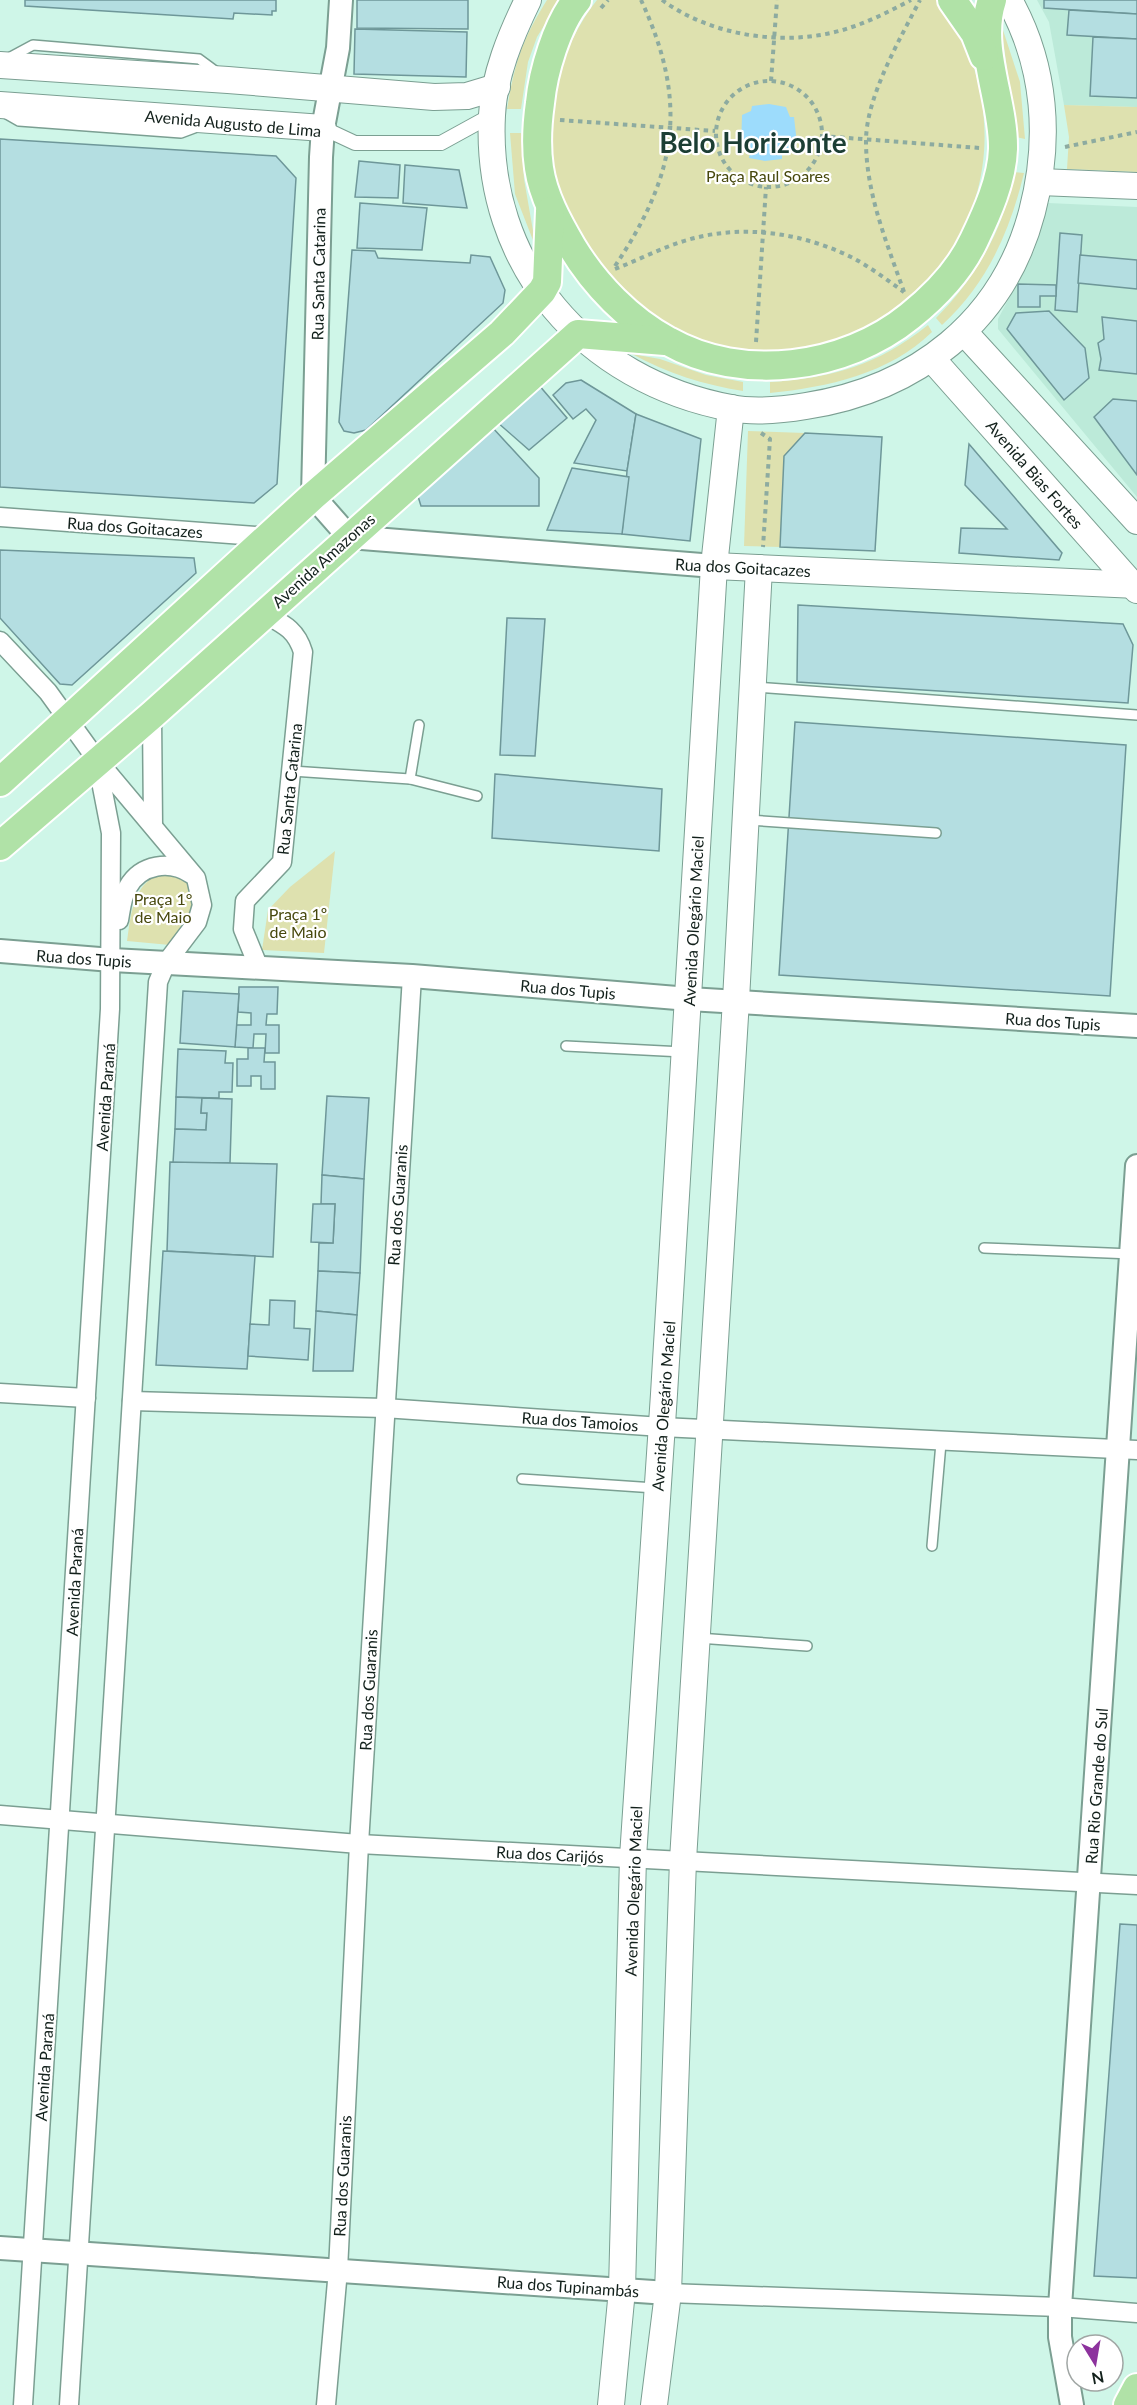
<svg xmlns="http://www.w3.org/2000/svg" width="1137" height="2405" font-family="Lato,sans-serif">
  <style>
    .built { fill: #bcead9 }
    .green { fill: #dee1af }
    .water { fill: #9ddcfc }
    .building { fill: #b4dee1; stroke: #6e9799; stroke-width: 1.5 }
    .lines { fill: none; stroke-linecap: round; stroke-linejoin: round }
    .service-casing { stroke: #7b9f92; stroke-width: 12 }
    .pedestrian-casing { stroke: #7b9f92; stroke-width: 16 }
    .minor-casing { stroke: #7b9f92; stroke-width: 21 }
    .tertiary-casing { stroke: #7b9f92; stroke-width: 26 }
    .secondary-casing { stroke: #7b9f92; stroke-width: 28 }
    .primary-casing { stroke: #fff; stroke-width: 32 }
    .path { stroke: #8daba0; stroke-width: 4; stroke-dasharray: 4.5 4.5; stroke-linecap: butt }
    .service { stroke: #fff; stroke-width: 9 }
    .pedestrian { stroke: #fff; stroke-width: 14 }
    .minor { stroke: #fff; stroke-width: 18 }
    .tertiary { stroke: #fff; stroke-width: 22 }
    .secondary { stroke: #fff; stroke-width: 26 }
    .primary { stroke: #b0e2a7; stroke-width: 28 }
    .labels { text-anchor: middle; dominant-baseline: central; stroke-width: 4.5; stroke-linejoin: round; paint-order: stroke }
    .street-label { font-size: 16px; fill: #12201b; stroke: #fff }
    .park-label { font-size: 16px; fill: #47480d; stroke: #fff }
    .town-label { font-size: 28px; font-weight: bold; fill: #1c3e34; stroke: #fff }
  </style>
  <rect width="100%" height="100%" fill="#cff6e8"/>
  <!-- built -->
  <g class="built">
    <path d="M1037,0h100v107l-73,-2 -15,-83z"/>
    <path d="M1048,203l89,4v290l-139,-168v-10l36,-68z"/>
  </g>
  <!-- green -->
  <g class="green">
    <path d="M547,0h13l-23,37 -9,25 -7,47h-14c8,-47 15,-69 40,-109z"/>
    <path d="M597,0h343c74,104 56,245 -55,315 -34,22 -68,35 -109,36 -50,1 -96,-14 -136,-45 -39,-31 -68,-69 -82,-117 -19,-62 -1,-139 39,-189z"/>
    <path d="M1001,24l19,58 5,57 -9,-2z"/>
    <path d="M1064,105l73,2v65l-70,-3 2,-32z"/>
    <path d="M510,133h11l3,46 12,69 -21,-54z"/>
    <path d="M1014,172l10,1c-14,58 -37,111 -82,152l-6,-7c39,-39 69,-90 78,-146z"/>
    <path d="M928,325l4,7c-43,42 -104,55 -162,61v-11c63,-4 108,-17 158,-57z"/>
    <path d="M632,354l28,5 46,16 37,7v9c-39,-6 -76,-18 -111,-37z"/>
    <path d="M748,431l57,2 -21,23 -4,91 -36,-1z"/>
    <path d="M335,851l-11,102 -62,-3 6,-40 22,-23z"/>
    <path d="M165,872l24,7c14,28 -1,45 -19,66l-43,-4c4,-28 6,-60 38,-69z"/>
  </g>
  <!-- water -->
  <path class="water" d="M769,104l17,3 4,10h4l2,18 -3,17 -11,3v4l-17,2 -16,-3 1,-5h-5v-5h-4l1,-33 9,-4 1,-5z"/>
  <!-- building -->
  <g class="building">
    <path d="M25,0h251v11h-4v4l-38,-2 -1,6 -208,-13z"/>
    <path d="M357,0h111v29l-111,-1z"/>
    <path d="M1044,0h93v14l-93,-6z"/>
    <path d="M1069,10l68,4v25l-70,-4z"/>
    <path d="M355,29l112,3 -1,45 -112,-3z"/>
    <path d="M1093,37l44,2v59l-47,-2z"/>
    <path d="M0,139l276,17 20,22 -19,306 -23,19 -254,-16z"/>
    <path d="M359,161l41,4 -2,33 -43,-1z"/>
    <path d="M405,165l54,5 8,38 -64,-5z"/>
    <path d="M360,203l67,5 -5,42 -65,-2z"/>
    <path d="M1060,233l22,2 -5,77 -22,-2z"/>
    <path d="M352,250l23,1 3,7 92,5 1,-8 19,2 15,33 -2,13 -137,127 -12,3 -10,-2 -5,-9z"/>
    <path d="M1080,255l57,5v29l-59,-6z"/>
    <path d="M1018,284l38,1v11h-16v11h-22z"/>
    <path d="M1049,311l36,37 4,30 -25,22 -57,-71 9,-16z"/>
    <path d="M1102,317l35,4v53l-38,-4 2,-11 -3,-16 6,-4z"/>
    <path d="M581,380l55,34 -9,57 -53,-8 22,-43 -10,-11 -13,10 -20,-24 13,-12z"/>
    <path d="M538,384l29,34 -38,32 -32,-28z"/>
    <path d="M1113,399l24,2v74l-43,-58z"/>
    <path d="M636,414l65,25 -11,102 -68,-7 5,-63z"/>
    <path d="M492,427l47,51v28h-118l-4,-13z"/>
    <path d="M805,433l77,4 -7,114 -95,-4 4,-91z"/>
    <path d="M969,444l93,109 -3,7 -100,-7 2,-25 46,1 -42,-44z"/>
    <path d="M572,468l57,9 -7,57 -75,-4z"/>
    <path d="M0,550l194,8 2,15 -124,112 -12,-1 -60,-66z"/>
    <path d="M798,605l325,19 10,21 -5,58 -331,-21z"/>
    <path d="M507,618l38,1 -10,137 -35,-1z"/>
    <path d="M795,722l331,23 -16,251 -331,-21z"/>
    <path d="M495,774l167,15 -3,62 -167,-13z"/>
    <path d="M239,987h39l-1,27h-10l-1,11h13v28h-14l1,-19h-12l-1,14 -18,-1 1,-22h15v-12l-13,-1z"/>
    <path d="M183,991l56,3 -4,53 -55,-4z"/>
    <path d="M248,1048h17l-1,14h11v27h-14v-13h-10v10h-14v-27h11z"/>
    <path d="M178,1049l48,2 -1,12h8l-1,29h-13v6l-43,-1z"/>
    <path d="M327,1096l42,2 -5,81 -42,-4z"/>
    <path d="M176,1097l26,1 -1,15h6l-1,17 -31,-1z"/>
    <path d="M202,1098l30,1 -2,64h-57l2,-34 31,1 1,-17h-6z"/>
    <path d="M170,1162l107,2 -4,93 -106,-6z"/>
    <path d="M322,1175l42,4 -4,94 -42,-2 1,-28h14l2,-39h-14z"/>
    <path d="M313,1204h22l-2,39 -22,-1z"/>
    <path d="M163,1251l92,5 -8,113 -91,-4z"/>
    <path d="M318,1271l42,2 -3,42 -41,-4z"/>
    <path d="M270,1300l25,1 -1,27 16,1 -2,31 -60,-4 2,-32 19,1z"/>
    <path d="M316,1311l41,4 -4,56h-40z"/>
    <path d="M1120,1924l17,1v353l-43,-2z"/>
  </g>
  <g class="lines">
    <!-- service casing -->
    <g class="service-casing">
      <g id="service">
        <path d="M7,59l26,-14 166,14 19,14"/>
        <path d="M5,113l14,8 162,12 16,-6"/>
        <path d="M756,687l381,28"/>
        <path d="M292,771l118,8 9,-54"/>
        <path d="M410,779l67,17"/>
        <path d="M748,820l188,13"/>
        <path d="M566,1046l117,6"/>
        <path d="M984,1248l148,6"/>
        <path d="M522,1479l133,9"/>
        <path d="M932,1546l9,-103"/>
        <path d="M698,1638l109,8"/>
      </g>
    </g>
    <!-- pedestrian casing -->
    <g class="pedestrian-casing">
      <path id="pedestrian" d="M323,128l32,15h86l51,-28"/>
    </g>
    <!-- minor casing -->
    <g class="minor-casing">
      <g id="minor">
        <path d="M0,517l269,20"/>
        <path d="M0,641l48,51 49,68 99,118 6,27 -5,17 -31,41 -8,19 -89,1423"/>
        <path d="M152,715l1,110"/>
        <path d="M119,920c2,-11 3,-24 9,-33 13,-23 42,-27 63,-13"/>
        <path d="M259,968l-16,-39 2,-28 37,-39 21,-210c-7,-23 -20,-28 -40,-39"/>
        <path d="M0,1393l86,5"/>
        <path d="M132,1401l252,7 278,19 475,23"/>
        <path d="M0,1815l359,29 778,41"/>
        <path d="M668,2293l392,14 77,6"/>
        <path d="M23,2405l87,-1396 1,-176 -14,-72"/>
        <path d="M326,2405l12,-135 21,-426 53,-868"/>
      </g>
    </g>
    <!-- tertiary casing -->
    <g class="tertiary-casing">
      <g id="tertiary">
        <path d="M341,0l-3,48 -15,80 -2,29 -8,339 36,41 365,29"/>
        <path d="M0,951l112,9 300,16 277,23 448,27"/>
        <path d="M0,2248l668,45"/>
        <path d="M1072,2405l-12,-68v-30l77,-1141"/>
      </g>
    </g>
    <!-- secondary casing -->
    <g class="secondary-casing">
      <g id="secondary">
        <path d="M528,0c-17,35 -34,75 -36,115 -8,150 94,266 239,293 24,5 51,2 75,-2 110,-17 197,-84 226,-194 19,-72 14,-146 -23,-212"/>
        <path d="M0,65l228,15 206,17 33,-1 30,-9"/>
        <path d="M0,105l323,23"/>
        <path d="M1040,182l97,4"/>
        <path d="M964,332l173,189"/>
        <path d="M932,359l205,231"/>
        <path d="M714,566l423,19"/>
        <path d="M611,2405l11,-115 11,-433 31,-463 50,-828 17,-158"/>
        <path d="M654,2405l14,-112 15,-433 53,-860 23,-432"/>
      </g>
    </g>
    <!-- primary casing -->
    <g class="primary-casing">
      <g id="primary">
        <path d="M577,0c-20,24 -34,72 -37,103 -3,21 -4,45 -1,65 4,28 19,55 33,79 23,38 57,73 96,94 74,42 177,28 242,-25 25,-20 50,-46 64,-76 13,-27 28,-60 29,-91 1,-49 -27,-101 -11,-149"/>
        <path d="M952,0l23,33 9,23"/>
        <path d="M0,782l313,-286 189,-163 40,-42 5,-9 3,-71"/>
        <path d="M0,846l152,-131 426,-381 87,7"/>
        <path d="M1128,2405l9,-17"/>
      </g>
    </g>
    <!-- path -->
    <g class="path">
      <path d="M662,0c52,38 130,48 190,27 21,-7 40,-17 59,-27"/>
      <path d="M601,8l7,-8"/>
      <path d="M771,81l6,-81"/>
      <circle cx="769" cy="134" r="53"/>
      <path d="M560,120l155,11"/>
      <path d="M822,136l158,12"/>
      <path d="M1065,147l72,-15"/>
      <path d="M615,266c62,-92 74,-163 26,-266"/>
      <path d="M615,269c21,-8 42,-19 63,-26 57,-20 120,-12 173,14 18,9 36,23 53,35"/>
      <path d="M904,292c-17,-49 -38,-98 -38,-151 0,-44 34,-102 54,-141"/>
      <path d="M756,342l10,-155"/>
      <path d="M761,433l9,6 -7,108"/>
    </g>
    <!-- service -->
    <use href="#service" class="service"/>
    <!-- pedestrian -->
    <use href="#pedestrian" class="pedestrian"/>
    <!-- minor -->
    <use href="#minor" class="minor"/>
    <!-- tertiary -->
    <use href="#tertiary" class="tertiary"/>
    <!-- secondary -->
    <use href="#secondary" class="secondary"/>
    <!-- primary -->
    <use href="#primary" class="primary"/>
  </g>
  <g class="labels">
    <!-- street labels -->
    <g class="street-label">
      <text transform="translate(233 123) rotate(5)">Avenida Augusto de Lima</text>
      <text transform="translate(318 274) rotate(-89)">Rua Santa Catarina</text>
      <text transform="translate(1035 474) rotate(49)">Avenida Bias Fortes</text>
      <text transform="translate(135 527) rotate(4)">Rua dos Goitacazes</text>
      <text transform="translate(323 560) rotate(-42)">Avenida Amazonas</text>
      <text transform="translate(743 567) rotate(3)">Rua dos Goitacazes</text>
      <text transform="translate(289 789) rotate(-84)">Rua Santa Catarina</text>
      <text transform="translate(693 921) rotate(-87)">Avenida Olegário Maciel</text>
      <text transform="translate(84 958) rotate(4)">Rua dos Tupis</text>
      <text transform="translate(568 989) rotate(5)">Rua dos Tupis</text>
      <text transform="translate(1053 1021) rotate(4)">Rua dos Tupis</text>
      <text transform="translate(105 1097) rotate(-86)">Avenida Paraná</text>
      <text transform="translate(397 1205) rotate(-86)">Rua dos Guaranis</text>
      <text transform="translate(663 1406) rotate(-86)">Avenida Olegário Maciel</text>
      <text transform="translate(580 1421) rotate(4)">Rua dos Tamoios</text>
      <text transform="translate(74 1582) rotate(-87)">Avenida Paraná</text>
      <text transform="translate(368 1690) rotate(-87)">Rua dos Guaranis</text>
      <text transform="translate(1096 1786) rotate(-86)">Rua Rio Grande do Sul</text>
      <text transform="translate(550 1854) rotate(3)">Rua dos Carijós</text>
      <text transform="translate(633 1891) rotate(-88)">Avenida Olegário Maciel</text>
      <text transform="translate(44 2067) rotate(-86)">Avenida Paraná</text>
      <text transform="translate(342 2176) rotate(-87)">Rua dos Guaranis</text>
      <text transform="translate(568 2286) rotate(4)">Rua dos Tupinambás</text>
    </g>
    <!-- park labels -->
    <g class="park-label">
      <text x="768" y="175">Praça Raul Soares</text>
      <text x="163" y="898">Praça 1°<tspan x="163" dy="18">de Maio</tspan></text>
      <text x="298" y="913">Praça 1º<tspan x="298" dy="18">de Maio</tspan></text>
    </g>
    <!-- town labels -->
    <g class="town-label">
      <text x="753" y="142">Belo Horizonte</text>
    </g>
  </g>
  <!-- north arrow -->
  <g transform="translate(1095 2363) rotate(169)"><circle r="28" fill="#ffffff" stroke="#a0a6a4" stroke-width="1.5"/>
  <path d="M0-4.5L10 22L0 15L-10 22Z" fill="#8d329d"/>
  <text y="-9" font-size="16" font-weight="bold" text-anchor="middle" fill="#12201b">N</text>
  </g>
</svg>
